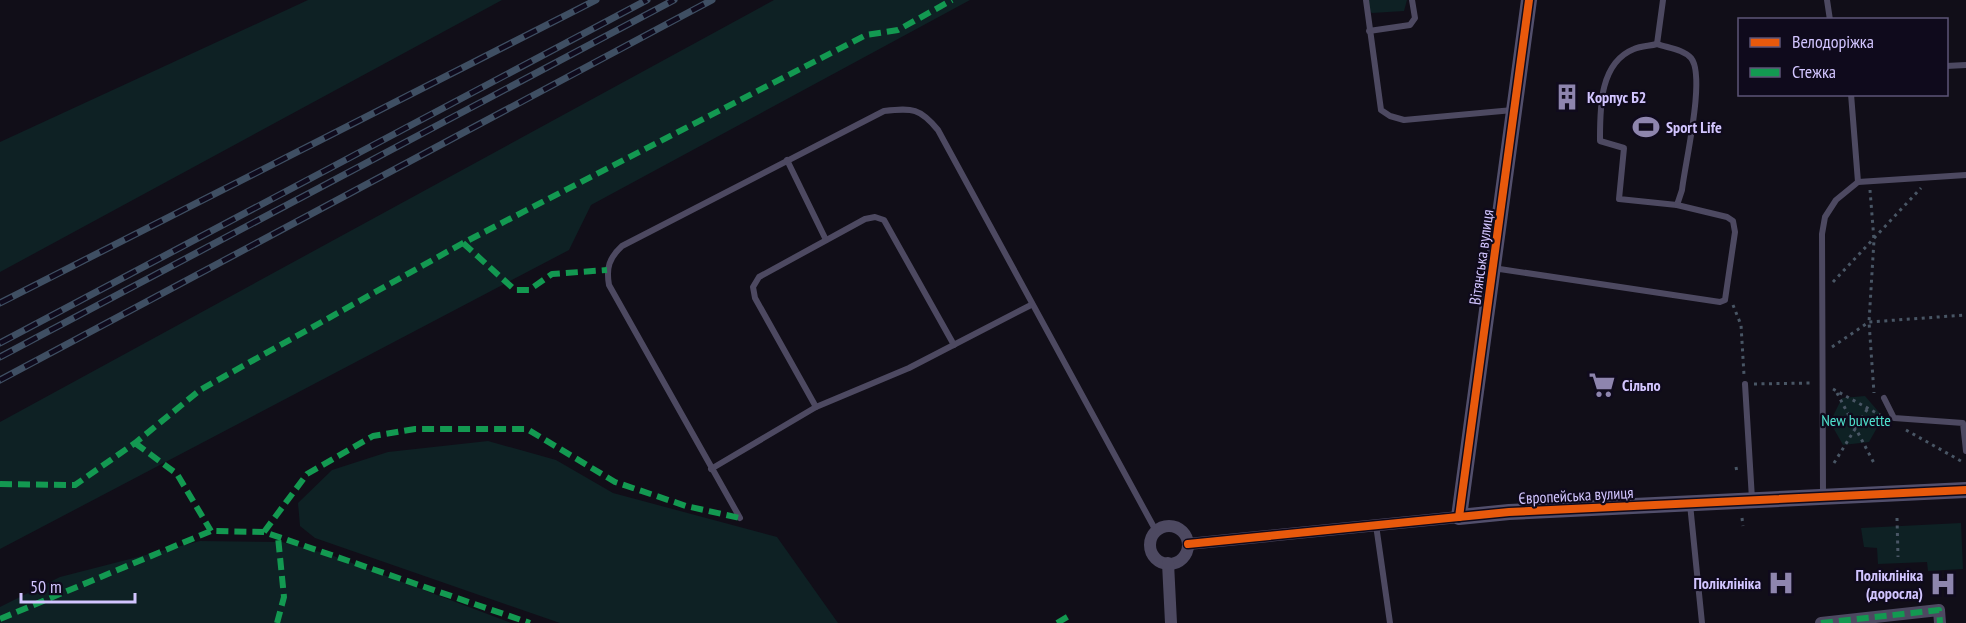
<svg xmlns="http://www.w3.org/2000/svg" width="1966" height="623" font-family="'PT Sans Narrow',sans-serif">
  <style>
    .green { fill: #0e2124 }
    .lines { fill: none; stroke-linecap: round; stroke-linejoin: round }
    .path { stroke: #495665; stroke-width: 3; stroke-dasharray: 3 4.5; stroke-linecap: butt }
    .lane { stroke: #4d4961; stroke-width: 6 }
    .street { stroke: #4d4961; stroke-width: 12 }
    .secondary { stroke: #524f6c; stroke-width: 16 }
    .rail-casing { stroke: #3f4f63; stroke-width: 7 }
    .rail { stroke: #0f0a1c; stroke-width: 4.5; stroke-dasharray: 14; stroke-linecap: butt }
    .quiet { stroke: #139951; stroke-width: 6; stroke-dasharray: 12 6; stroke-linecap: butt }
    .cycleway-casing { stroke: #0f0a1c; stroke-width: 11 }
    .cycleway { stroke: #e8590c; stroke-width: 8 }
    .labels { text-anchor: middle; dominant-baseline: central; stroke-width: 4.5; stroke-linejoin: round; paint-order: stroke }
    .poi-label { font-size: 16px; font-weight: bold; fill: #d2c5ff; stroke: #0f0a1c; text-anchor: start }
    .street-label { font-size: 16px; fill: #d2c5ff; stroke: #0f0a1c }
    .park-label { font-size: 16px; fill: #4fe1cd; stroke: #0f0a1c }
  </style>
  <rect width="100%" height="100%" fill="#110e18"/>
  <!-- green -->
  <g class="green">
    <path d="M308,0h194l-502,272v-130z"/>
    <path d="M774,0h196l-379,205 -22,45 -569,299v-127z"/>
    <path d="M1365,0h42l-3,11 -32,2 -6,-6z"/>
    <path d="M1865,396l18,21 -14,25 -26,3 -13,-23 12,-24z"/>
    <path d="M488,441l68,19 57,33 164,44 61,86h-278l-245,-85 -15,-12 -2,-23 34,-33 56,-18z"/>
    <path d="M1961,523l2,46 -35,2 -1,-9 -49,2 -1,-16 -13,-1 -3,-19z"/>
    <path d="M200,541l82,1 49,13 180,68h-511v-16l60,-30z"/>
  </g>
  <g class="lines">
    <!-- path -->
    <g class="path">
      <path d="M1870,190l4,50 -5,82 5,71"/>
      <path d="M1833,282l88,-94"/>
      <path d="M1733,305l8,20 3,50"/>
      <path d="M1832,347l37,-25 97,-7"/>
      <path d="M1754,384l59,-1"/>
      <path d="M1833,389l47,26"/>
      <path d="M1837,393l38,72"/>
      <path d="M1906,430l55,31"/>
      <path d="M1834,463l34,-55"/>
      <path d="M1736,467l1,5"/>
      <path d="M1742,518l1,8"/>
      <path d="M1897,518l1,39"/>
    </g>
    <!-- lane -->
    <g class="lane">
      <path d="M1366,0l15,110 9,6 14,4 109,-10"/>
      <path d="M1827,0l3,20"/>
      <path d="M1369,31l41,-6 5,-7 -3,-18"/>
      <path d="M1657,44c11,4 26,5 34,14 15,18 -6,105 -9,132l-5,15 -58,-6 5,-51 -24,-7c0,-32 -1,-78 34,-92 7,-3 16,-3 23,-5z"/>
      <path d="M1657,44l6,-44"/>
      <path d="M1946,66l20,-1"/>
      <path d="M1851,94l7,88"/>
      <path d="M787,160l39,80"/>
      <path d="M1493,268l227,34 5,-2 10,-68 -2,-11 -6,-4 -50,-12"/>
      <path d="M1745,384l7,115"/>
      <path d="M1884,398l10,20 69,5 3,28"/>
      <path d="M816,407l-61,-109 -2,-11 6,-10 106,-58 10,-2 9,3 70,125"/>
      <path d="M711,469l105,-62 93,-39 122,-63"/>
      <path d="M1823,494l-1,-260 3,-17 11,-17 22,-18 108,-7"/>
      <path d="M1690,504l12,119"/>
      <path d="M740,518l-131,-233c-3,-17 0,-27 13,-39l262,-135c29,-3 36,-3 54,19l218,401"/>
      <path d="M1376,525l14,98"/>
    </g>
    <!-- street -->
    <g class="street">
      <circle cx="1169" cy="545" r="19"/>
      <path d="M1188,544l271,-27"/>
      <path d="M1168,563l3,60"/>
      <path d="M1821,623l118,-13 1,13"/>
    </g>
    <!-- secondary -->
    <path class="secondary" d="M1529,0l-70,517 50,-5 457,-22"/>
    <!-- rail casing -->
    <g class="rail-casing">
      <g id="rail">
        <path d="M0,303l596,-303"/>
        <path d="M0,343l647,-343"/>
        <path d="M0,357l674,-357"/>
        <path d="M0,380l712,-380"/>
      </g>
    </g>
    <!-- rail -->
    <use href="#rail" class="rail"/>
    <!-- quiet -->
    <g class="quiet">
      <path d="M463,243l52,47h14l23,-16 55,-4"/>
      <path d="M135,443l42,31 34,57"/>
      <path d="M0,484l75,1 60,-42 65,-53 263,-147 403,-208 32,-5 54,-30"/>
      <path d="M264,532l43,-58 66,-38 42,-7h112l88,53 71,24 54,12"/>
      <path d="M0,619l211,-88 53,1 266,91"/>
      <path d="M277,623l7,-26 -6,-60"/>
      <path d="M1057,623l12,-7"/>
      <path d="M1821,623l118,-13 1,13"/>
    </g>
    <!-- cycleway casing -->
    <g class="cycleway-casing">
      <g id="cycleway">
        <path d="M1459,517l70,-517"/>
        <path d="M1188,544l321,-32 457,-22"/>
      </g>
    </g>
    <!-- cycleway -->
    <use href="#cycleway" class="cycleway"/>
  </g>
  <!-- icons -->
  <defs>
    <g id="building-bare" transform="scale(2.07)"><path d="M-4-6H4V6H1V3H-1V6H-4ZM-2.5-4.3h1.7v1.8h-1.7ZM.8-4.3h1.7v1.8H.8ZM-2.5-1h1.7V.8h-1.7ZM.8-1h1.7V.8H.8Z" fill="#8e85ae" stroke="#0f0a1c" stroke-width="2.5" paint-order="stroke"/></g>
    <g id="stadium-bare" transform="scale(2.07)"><path d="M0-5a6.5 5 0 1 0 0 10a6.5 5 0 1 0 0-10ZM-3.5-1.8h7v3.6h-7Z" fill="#8e85ae" stroke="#0f0a1c" stroke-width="2.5" paint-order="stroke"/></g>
    <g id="supermarket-bare" transform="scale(2.07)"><path d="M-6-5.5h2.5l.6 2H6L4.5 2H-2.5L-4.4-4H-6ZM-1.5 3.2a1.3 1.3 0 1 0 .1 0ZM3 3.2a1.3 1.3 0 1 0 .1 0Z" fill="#8e85ae" stroke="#0f0a1c" stroke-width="2.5" paint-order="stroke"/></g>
    <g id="hospital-bare" transform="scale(2.07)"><path d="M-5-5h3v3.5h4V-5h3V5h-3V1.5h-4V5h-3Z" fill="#8e85ae" stroke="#0f0a1c" stroke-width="2.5" paint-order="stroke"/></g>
  </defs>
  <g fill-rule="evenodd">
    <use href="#building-bare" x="1567" y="97"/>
    <use href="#stadium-bare" x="1646" y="127"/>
    <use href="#supermarket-bare" x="1602" y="385"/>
    <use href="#hospital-bare" x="1781" y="583"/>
    <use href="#hospital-bare" x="1943" y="584"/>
  </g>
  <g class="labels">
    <!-- poi labels -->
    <g class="poi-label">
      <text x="1587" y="97">Корпус Б2</text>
      <text x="1666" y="127">Sport Life</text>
      <text x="1622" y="385">Сільпо</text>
      <text x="1923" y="575" text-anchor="end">Поліклініка<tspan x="1923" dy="18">(доросла)</tspan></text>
      <text x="1761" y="583" text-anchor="end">Поліклініка</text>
    </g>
    <!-- street labels -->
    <g class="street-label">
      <text transform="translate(1481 257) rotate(-82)">Вітянська вулиця</text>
      <text transform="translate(1576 495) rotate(-3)">Європейська вулиця</text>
    </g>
    <!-- park labels -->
    <g class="park-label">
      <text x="1856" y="420">New buvette</text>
    </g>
  </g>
  <!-- legend -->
  <rect x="1738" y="18" width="210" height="78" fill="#0f0a1c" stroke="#5d5577" stroke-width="1.5"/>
  <rect x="1750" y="38" width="30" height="9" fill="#e8590c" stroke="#5d5577" stroke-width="1.5"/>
  <text x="1792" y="48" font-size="18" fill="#d2c5ff">Велодоріжка</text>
  <rect x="1750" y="68" width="30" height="9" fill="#139951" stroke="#5d5577" stroke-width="1.5"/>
  <text x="1792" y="78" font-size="18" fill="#d2c5ff">Стежка</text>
  <!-- scale -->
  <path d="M21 593v9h114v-9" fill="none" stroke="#d2c5ff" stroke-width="3"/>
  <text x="30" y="593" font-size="18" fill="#d2c5ff" stroke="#0f0a1c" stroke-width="4.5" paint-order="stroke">50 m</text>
</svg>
